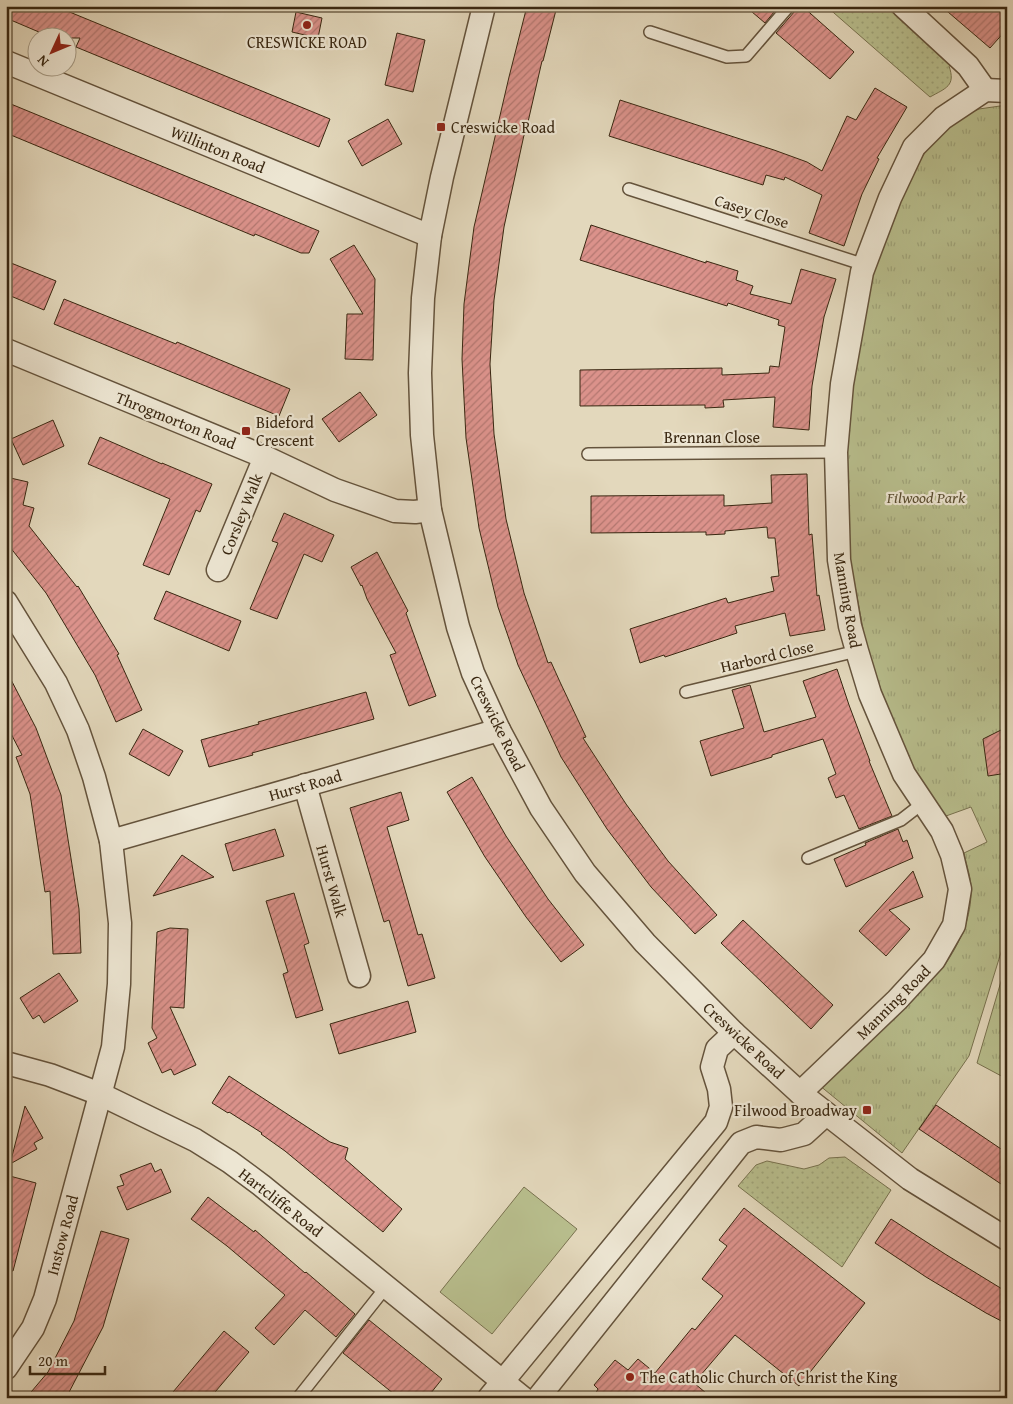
<svg xmlns="http://www.w3.org/2000/svg" width="1013" height="1404" font-family="'Gentium Book Plus',serif">
  <style>
    .grass { fill: url(#grass-dots); stroke: #78724f }
    .park { fill: url(#park-tufts); stroke: #78724f }
    .garden { fill: #b8be8d; stroke: #78724f }
    .building { fill: url(#building-hatch); stroke: #392711 }
    .lines { fill: none; stroke-linecap: round; stroke-linejoin: round }
    .lane-casing { stroke: #64533c; stroke-width: 14 }
    .street-casing { stroke: #64533c; stroke-width: 25 }
    .lane { stroke: #ede6d3; stroke-width: 11 }
    .street { stroke: #ede6d3; stroke-width: 22 }
    .poi-dot { fill: #8f2418; stroke: #ede6d3; stroke-width: 2 }
    .labels { text-anchor: middle; dominant-baseline: central; stroke-width: 4.5; stroke-linejoin: round; paint-order: stroke }
    .poi-label { font-size: 16px; fill: #392711; stroke: #ede6d3; text-anchor: start }
    .street-label { font-size: 16px; fill: #392711; stroke: #ede6d3 }
    .park-label { font-size: 16px; font-style: italic; fill: #594d30; stroke: #ede6d3 }
  </style>
  <defs>
    <pattern id="grass-dots" width="8" height="8" patternUnits="userSpaceOnUse" patternTransform="scale(1.25)"><rect width="8" height="8" fill="#b8be8d"/><path d="M2 2h.1M6 6h.1" fill="none" stroke="#9fa379" stroke-width="1.8" stroke-linecap="round"/></pattern>
    <pattern id="park-tufts" width="24" height="20" patternUnits="userSpaceOnUse" patternTransform="scale(1.25)"><rect width="24" height="20" fill="#b8be8d"/><path d="M3 7l-1-3M5 7V3M7 7l1-3M15 17l-1-3M17 17v-4M19 17l1-3" fill="none" stroke="#9fa379"/></pattern>
    <pattern id="building-hatch" width="6" height="6" patternUnits="userSpaceOnUse" patternTransform="scale(1.25)"><rect width="6" height="6" fill="#db928b"/><path d="M-1 1l2-2M0 6l6-6M5 7l2-2" fill="none" stroke="#b37770"/></pattern>
  </defs>
  <rect width="100%" height="100%" fill="#e3d8bc"/>
  <filter id="stains"><feTurbulence type="fractalNoise" baseFrequency=".004" numOctaves="4"/><feColorMatrix values="0 0 0 0 .2 0 0 0 0 .09 0 0 0 0 .02 0 0 0 .5 -.17"/></filter>
  <radialGradient id="worn" r=".72"><stop offset=".6" stop-color="#630" stop-opacity="0"/><stop offset="1" stop-color="#630" stop-opacity=".3"/></radialGradient>
  <!-- grass -->
  <g class="grass">
    <path d="M826,6h65l63,55 -5,5c7,20 -3,22 -19,31z"/>
    <path d="M845,1157l46,33 -49,77 -104,-81 18,-21 11,-4 37,8 15,-4 10,-7z"/>
  </g>
  <!-- park -->
  <g class="park">
    <path d="M1007,105v828l-38,123 -67,97 -83,-68 125,-119c16,-23 28,-49 27,-78 0,-11 -5,-24 -7,-35l23,-11 -16,-35 -25,9 -30,-43 -25,-53 -25,-75 -16,-86 -3,-102 5,-102 20,-84 39,-96 20,-32 30,-26 18,-8z"/>
    <path d="M1007,961v118l-30,-16z"/>
  </g>
  <!-- garden -->
  <path class="garden" d="M524,1187l53,42 -85,105 -52,-42z"/>
  <!-- building -->
  <g class="building">
    <path d="M6,6h49l275,113 -11,28 -243,-100 4,-9h-27l-47,-20z"/>
    <path d="M527,6h14l15,4 -13,51h-1l-17,74h-1l-20,92 -10,73 -4,64 4,70 12,85 18,74 24,70 3,-1 9,20 26,55 -3,1 43,66 42,57 49,54 -22,19 -44,-47 -44,-58 -46,-72 -43,-92 -20,-58 -19,-79 -13,-90 -4,-79 2,-55 10,-77 35,-150z"/>
    <path d="M745,6h34l-14,17z"/>
    <path d="M796,6h6l52,46 -24,27 -54,-46 19,-22z"/>
    <path d="M941,6h66v23l-17,19z"/>
    <path d="M296,12l26,6 -4,20 -26,-6z"/>
    <path d="M397,33l28,7 -12,52 -28,-7z"/>
    <path d="M875,88l32,19 -30,51 2,1 -17,35 -18,52 -35,-13 13,-38 -37,-18 -1,3 -18,-5 -3,10 -154,-49 11,-36 154,50 33,12 15,9 25,-55 9,4z"/>
    <path d="M6,102l313,129 -10,22h-8l-46,-19 -1,2 -248,-103z"/>
    <path d="M388,119l14,25 -40,22 -14,-25z"/>
    <path d="M591,225l115,38v-2l32,10 -2,9 17,6 -3,8 41,10 10,-35 35,10 -12,38 -12,69 -3,44 -36,-3 2,-30 -52,3 1,7 -19,1v-3l-125,1v-36l142,-2v7l47,-2 1,-7 9,1 6,-40 -7,-2 1,-5 -51,-17 -1,3 -147,-46z"/>
    <path d="M354,245l21,34 -2,81 -28,-1 2,-45h16l-33,-55z"/>
    <path d="M6,261l50,20 -12,29 -38,-16z"/>
    <path d="M64,299l112,45 1,-2 113,47 -11,27 -225,-92z"/>
    <path d="M360,392l17,23 -38,27 -17,-23z"/>
    <path d="M53,420l11,26 -41,19 -12,-26z"/>
    <path d="M100,437l62,27v-1l50,21 -12,28 -4,-2 -27,65 -26,-10 27,-66 -82,-35z"/>
    <path d="M807,474l2,61 3,-1 5,62 2,-1 6,35 -35,6 -5,-23 -50,13 2,7 -72,24 -1,-2 -24,8 -10,-34 96,-31 2,5 46,-12 -3,-14 8,-1 -4,-38h-7l-1,-11 -42,4v3l-19,1v-3l-115,1v-37l133,-1v11l48,-3 -1,-28z"/>
    <path d="M6,477l22,5 -5,23 11,3 -5,18 48,61 1,-1 41,68 -2,1 25,55 -26,12 -21,-47 -49,-82 -40,-51z"/>
    <path d="M284,513l50,22 -12,27 -18,-8 -27,65 -27,-10 28,-66 -6,-2z"/>
    <path d="M377,552l31,59 -2,2 30,83 -27,10 -19,-51 6,-2 -29,-54 -5,-14 -1,1 -10,-19z"/>
    <path d="M166,591l75,30 -12,30 -75,-32z"/>
    <path d="M837,669l12,36 21,56h-1l23,55 -33,13 -15,-34 -8,3 -8,-20 8,-4 -13,-35 -51,16v2l-61,19 -11,-35 44,-13 -12,-38 18,-5 14,47 52,-15 -13,-36z"/>
    <path d="M6,670l30,58 25,67 18,114 2,44 -28,1 -3,-63 -5,1 -15,-98 -14,-37 6,-2 -16,-31z"/>
    <path d="M366,692l8,27 -122,34 1,2 -44,12 -8,-27 58,-16 -1,-2z"/>
    <path d="M1007,727v46l-19,3 -5,-37z"/>
    <path d="M143,729l40,22 -14,25 -40,-22z"/>
    <path d="M472,777l34,59 42,63 36,46 -23,17 -35,-45 -41,-60 -38,-65z"/>
    <path d="M401,792l8,28 -22,7 31,108 4,-1 13,44 -27,8 -19,-66 -5,2 -34,-114z"/>
    <path d="M275,829l9,27 -51,15 -8,-27z"/>
    <path d="M898,829l5,13 4,-2 6,18 -67,29 -12,-28 32,-14 -1,-2z"/>
    <path d="M182,855l32,22 -61,19 16,-23z"/>
    <path d="M913,871l10,26 -34,13 21,19 -24,27 -27,-25z"/>
    <path d="M294,893l15,50 -5,2 19,65 -27,8 -13,-44 5,-2 -22,-71z"/>
    <path d="M743,920l90,85 -22,24 -90,-86z"/>
    <path d="M170,928l18,1 -4,79 -14,-1 26,58 -22,10 -3,-6 -9,4 -14,-30 9,-5 -5,-10 5,-96z"/>
    <path d="M59,973l19,28 -34,22 -5,-8 -6,4 -13,-21z"/>
    <path d="M408,1001l8,31 -77,22 -9,-30z"/>
    <path d="M229,1076l101,66 18,6 -3,11 57,50 -19,23 -98,-81 -24,-17 1,-1 -33,-21 -1,1 -16,-10z"/>
    <path d="M936,1105l71,48v35l-88,-59z"/>
    <path d="M25,1106l18,32 -9,5 3,6 -27,15z"/>
    <path d="M151,1163l4,9 6,-3 10,23 -44,18 -10,-23 7,-2 -4,-10z"/>
    <path d="M6,1175l30,8 -23,88 -7,-1z"/>
    <path d="M208,1197l46,35 1,-2 50,43 1,-1 49,42 -19,23 -31,-27 -31,35 -19,-17 30,-33 -58,-49 -36,-27z"/>
    <path d="M744,1208l121,95 -66,83 -64,-51 -41,48 18,15h-119l5,-9 -4,-4 21,-25 13,10 10,-11 17,14 37,-45 3,2 28,-34 -21,-17 25,-33 -8,-6z"/>
    <path d="M891,1219l54,35 62,38v32l-21,-11 -60,-36 -51,-34z"/>
    <path d="M101,1231l28,8 -26,88 -37,71h-40l22,-26 26,-51z"/>
    <path d="M369,1320l73,59 -15,19h-28l-56,-45z"/>
    <path d="M224,1331l25,21 -39,46h-42z"/>
  </g>
  <g class="lines">
    <!-- lane casing -->
    <g class="lane-casing">
      <g id="lane">
        <path d="M650,32l77,25 19,-1 43,-50"/>
        <path d="M629,189l236,76"/>
        <path d="M588,454l248,-2"/>
        <path d="M686,692l171,-41"/>
        <path d="M808,858l93,-38 22,-17"/>
        <path d="M298,1398l88,-111"/>
      </g>
    </g>
    <!-- street casing -->
    <g class="street-casing">
      <g id="street">
        <path d="M484,6l-42,171 -12,59 -7,62 -3,75 2,62 8,75 28,117 15,46 26,57 42,78 44,65 60,70 89,90 66,60 110,86 97,60"/>
        <path d="M903,6l65,60 17,24"/>
        <path d="M6,62l424,174"/>
        <path d="M6,350l259,107 70,33 60,21 20,1 15,-2"/>
        <path d="M218,570l47,-113"/>
        <path d="M6,602l50,81 22,47 16,47 17,64 9,82 -1,61 -6,63 -68,252 -12,29 -27,40"/>
        <path d="M305,785l54,191"/>
        <path d="M111,841l388,-111"/>
        <path d="M6,1063l44,12 50,19 95,46 35,22 31,23 262,213"/>
        <path d="M800,1093l97,-93 37,-40 20,-35 6,-36 -8,-34 -10,-24 -38,-57 -34,-80 -13,-43 -7,-25 -11,-66 -3,-108 6,-68 20,-112 28,-74 24,-51 29,-29 42,-28 22,1"/>
        <path d="M489,1398l227,-276 5,-15 -2,-18 -7,-22 5,-18 17,-16"/>
        <path d="M538,1398l203,-255 15,-6 25,3 23,-6 22,-20"/>
      </g>
    </g>
    <!-- lane -->
    <use href="#lane" class="lane"/>
    <!-- street -->
    <use href="#street" class="street"/>
  </g>
  <!-- markers -->
  <g class="poi-dot">
    <circle cx="307" cy="25" r="5"/>
    <rect x="436" y="122" width="10" height="10" rx="2.5"/>
    <rect x="241" y="426" width="10" height="10" rx="2.5"/>
    <rect x="862" y="1105" width="10" height="10" rx="2.5"/>
    <circle cx="630" cy="1377" r="5"/>
  </g>
  <g class="labels">
    <!-- poi labels -->
    <g class="poi-label">
      <text x="307" y="42" text-anchor="middle">CRESWICKE ROAD</text>
      <text x="451" y="127">Creswicke Road</text>
      <text x="256" y="422">Bideford<tspan x="256" dy="18">Crescent</tspan></text>
      <text x="857" y="1110" text-anchor="end">Filwood Broadway</text>
      <text x="640" y="1377">The Catholic Church of Christ the King</text>
    </g>
    <!-- street labels -->
    <g class="street-label">
      <text transform="translate(218 149) rotate(22)">Willinton Road</text>
      <text transform="translate(752 211) rotate(18)">Casey Close</text>
      <text transform="translate(176 420) rotate(22)">Throgmorton Road</text>
      <text x="712" y="437">Brennan Close</text>
      <text transform="translate(241 514) rotate(-68)">Corsley Walk</text>
      <text transform="translate(848 600) rotate(80)">Manning Road</text>
      <text transform="translate(767 656) rotate(-13)">Harbord Close</text>
      <text transform="translate(498 723) rotate(64)">Creswicke Road</text>
      <text transform="translate(305 785) rotate(-16)">Hurst Road</text>
      <text transform="translate(332 881) rotate(74)">Hurst Walk</text>
      <text transform="translate(893 1002) rotate(-45)">Manning Road</text>
      <text transform="translate(744 1040) rotate(43)">Creswicke Road</text>
      <text transform="translate(281 1202) rotate(38)">Hartcliffe Road</text>
      <text transform="translate(62 1235) rotate(-75)">Instow Road</text>
    </g>
    <!-- park labels -->
    <g class="park-label">
      <text x="926" y="497">Filwood Park</text>
    </g>
  </g>
  <!-- margin -->
  <rect width="1013" height="1404" fill="none" stroke="#e3d8bc" stroke-width="25"/>
  <rect x="8" y="8" width="998" height="1389" fill="none" stroke="#392711" stroke-width="2.5"/>
  <rect x="12" y="12" width="988" height="1379" fill="none" stroke="#392711"/>
  <!-- north arrow -->
  <g transform="translate(52 52) rotate(226)"><circle r="24" fill="#ede6d3" stroke="#a59a85"/>
  <path d="M0-4L9 19L0 12L-9 19Z" fill="#8f2418"/>
  <text y="-8" font-size="14" font-weight="bold" text-anchor="middle" fill="#392711">N</text>
  </g>
  <!-- scale -->
  <path d="M30 1366v8h75v-8" fill="none" stroke="#392711" stroke-width="2.5"/>
  <text x="38" y="1366" font-size="15" fill="#392711" stroke="#ede6d3" stroke-width="4" paint-order="stroke">20 m</text>
  <rect width="100%" height="100%" filter="url(#stains)"/>
  <rect width="100%" height="100%" fill="url(#worn)"/>
</svg>
